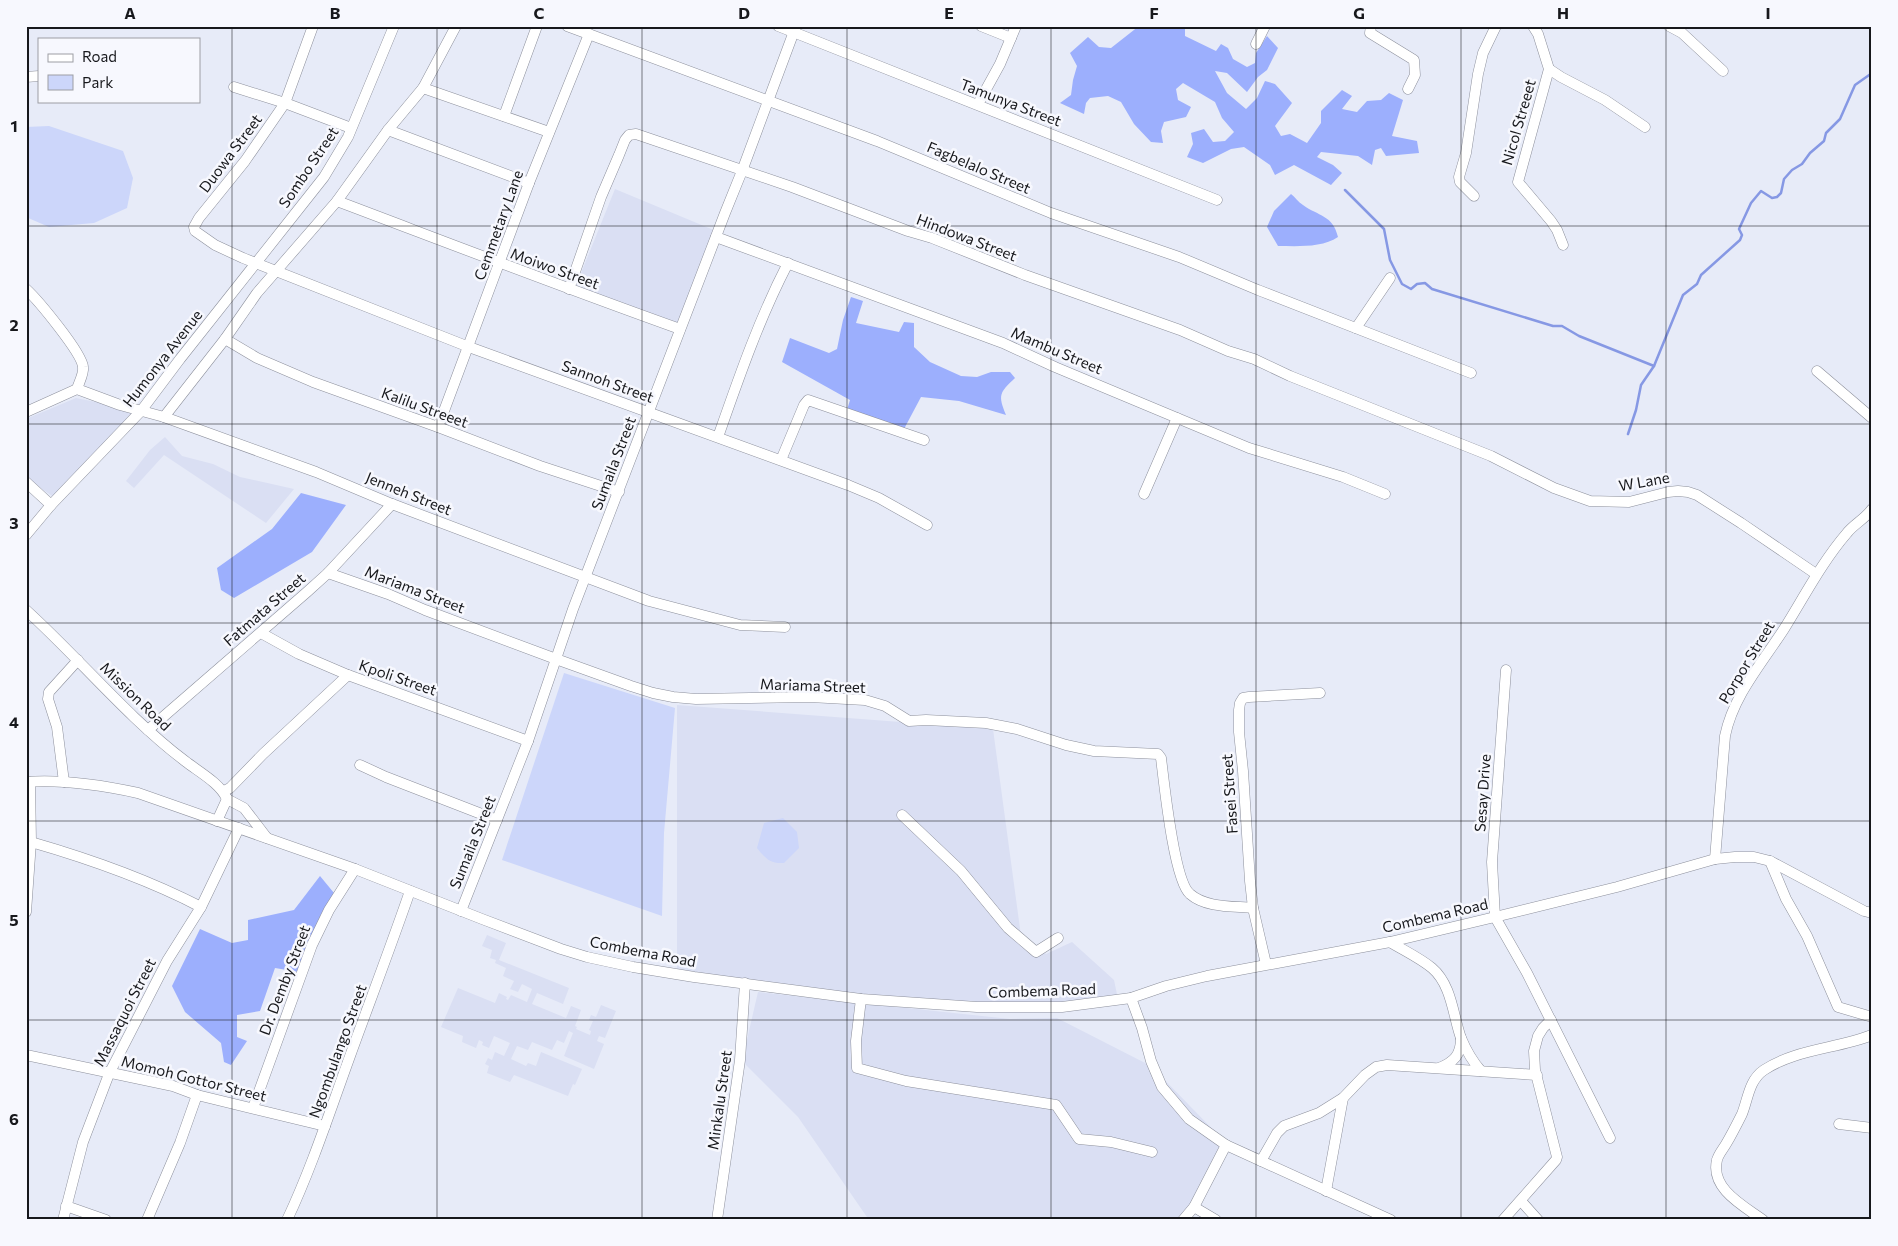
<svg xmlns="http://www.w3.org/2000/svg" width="1898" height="1246" font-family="Commissioner,sans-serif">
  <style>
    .built { fill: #dadff3 }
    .green { fill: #ccd6fa }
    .forest { fill: #9caffd }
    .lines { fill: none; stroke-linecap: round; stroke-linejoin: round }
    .stream { stroke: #8698e4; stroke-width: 2.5 }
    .minor-casing { stroke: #8d909c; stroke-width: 11 }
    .minor { stroke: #fff; stroke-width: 10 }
    .grid { fill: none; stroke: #17181c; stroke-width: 1; stroke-opacity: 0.55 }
    .labels { text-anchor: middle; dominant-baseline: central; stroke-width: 5; stroke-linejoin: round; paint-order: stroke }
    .street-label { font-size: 15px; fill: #17181c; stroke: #f7f8fe }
    .neatline { fill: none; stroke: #17181c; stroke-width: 2 }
    .grid-label { font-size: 16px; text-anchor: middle; font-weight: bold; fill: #17181c }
  </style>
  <rect width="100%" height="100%" fill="#e7ebf8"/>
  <!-- built -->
  <g class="built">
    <path d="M615,189l101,42 -37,96 -104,-39z"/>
    <path d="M76,398l64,13 -82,89 -32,-22v-59z"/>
    <path d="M165,437l17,19 31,8 27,13 54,12 -28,34 -102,-68 -30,33 -8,-7 24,-31z"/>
    <path d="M677,705l316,24 28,207 25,18 26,-12 42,38 5,24 -250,-3 -192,-26z"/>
    <path d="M487,935l19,8 -7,17 70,28 -6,16 -26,-11 -5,11 34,14 5,-12 10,4 -6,16 2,1 -1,2 14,6 1,-4 -2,-1 4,-9 -4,-1 2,-5 5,2 5,-12 15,6 -11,27 -6,-2 -2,5 7,3 -10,25 -30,-13 9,-23 -4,-2 -5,12 -7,-3 -5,10 -20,-8 -4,8 -11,-4 -6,13 15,7 2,-3 8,3 5,-14 41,17 -7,16 -2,-1 -5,12 -54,-21 -4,7 -23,-9 2,-7 -4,-2 3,-6 4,2 3,-8 9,4 6,-13 -16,-7 -5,12 -7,-3 1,-3 -4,-2 -3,8 -14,-6 1,-6 -22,-9 17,-39 37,15 4,-10 8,4 -1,2 2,1 3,-5 16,7 5,-13 -10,-5 -4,8 -8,-3 4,-8 -11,-5 3,-8 -11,-5 1,-3 -6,-2 2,-8 -10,-4z"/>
    <path d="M758,992l252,27 47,-1 94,48 74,76 -39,78h-317l-71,-103 -56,-56z"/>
  </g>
  <!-- green -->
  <g class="green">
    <path d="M49,126l74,25 10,27 -6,30 -33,15 -45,4 -23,-10v-90z"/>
    <path d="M564,673l111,35 -11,125 -2,83 -160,-56z"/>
    <path d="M783,818l14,14 2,16 -15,15c-14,1 -19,-5 -27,-15l7,-25z"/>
  </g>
  <!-- forest -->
  <g class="forest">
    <path d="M1139,26h46v10l31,15 5,-7 7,4 5,11 14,8 8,-4 1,-10 11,-17 11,12 -11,22 -9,7 -11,15 -20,-19 -12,-2 12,22 19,16 11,-11 8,-17 10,3 17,19 -17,23 6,10 9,-2 17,9 14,-20v-12l21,-21 10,6 -10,13 15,3 10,-11 14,-1 8,-7 14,7 -11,36 25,5 2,12 -33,3 -5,-8 -6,2 -3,15 -14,-9 -37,-4 -4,5 16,8 9,8 -11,12 -37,-20 -19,10 -5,-10 -26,-18 -13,2 -28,14 -16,-6 6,-13 -2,-11 13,-4 9,13 12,-1 9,-9 -12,-14 -7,-16 -32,-19 -7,6 2,11 13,7 -5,10 -22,5 -3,9 2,12 -12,-1 -17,-18 -13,-22 -13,-6 -18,2 -4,5 -2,11 -24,-11 11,-8 2,-15 4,-14 -7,-13 18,-16 11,10 12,1z"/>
    <path d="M1291,194c4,3 7,8 12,11 15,11 30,10 35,32 -16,11 -41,9 -60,9l-11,-19 7,-16z"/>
    <path d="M851,297l12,4 -7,22 43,9 5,-10 10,1v24l16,15 31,14 16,1 14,-5h19l5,6c-16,15 -17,17 -9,37l-47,-14 -38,-4 -17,32 -57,-19 3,-10 -68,-38 8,-24 39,15 8,-4 6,-29z"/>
    <path d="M301,493l45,12 -34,47 -78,46 -13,-8 -4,-22 55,-39z"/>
    <path d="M320,876l14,17 -35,79 -24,-4 -15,43 -23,4v22l10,4 -16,24 -7,-3 -3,-19 -36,-31 -13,-26 28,-57 32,14 16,-3v-20l46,-10z"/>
  </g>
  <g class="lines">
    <!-- stream -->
    <g class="stream">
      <path d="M1345,190l39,39 6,31 12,24 9,5 6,-5 8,-1 7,6 121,37h9l17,10 75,30"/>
      <path d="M1628,434l8,-24 5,-25 13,-19 29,-71 14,-11 4,-9 39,-35 2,-5 -3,-6 12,-26 10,-12 11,7 5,-1 4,-4 3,-14 8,-9 10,-6 8,-11 14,-12 2,-8 14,-14 15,-34 17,-12"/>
    </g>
    <!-- minor casing -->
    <g class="minor-casing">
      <g id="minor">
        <path d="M313,26l-28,77 -40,58 -46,57 -5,9 1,4 20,14 28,13 226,89 379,138 31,13 48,27"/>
        <path d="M567,26l310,115 174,72 128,44 79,33 213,83"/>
        <path d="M778,26l439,174"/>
        <path d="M981,26l30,12"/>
        <path d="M1371,26l-1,7 44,27 1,15 -7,14"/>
        <path d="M1533,26l5,8 11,35 -31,113 33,39 6,9 6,15"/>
        <path d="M1669,26l13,7 41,38"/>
        <path d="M1256,44l9,-18"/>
        <path d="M1549,69l12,8 44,23 40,27"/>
        <path d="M26,77l13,-1"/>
        <path d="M234,87l51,16 66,25"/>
        <path d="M423,88l126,44"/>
        <path d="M978,104l22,-40 16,-38"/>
        <path d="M504,116l33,-90"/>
        <path d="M388,130l141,53"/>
        <path d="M1474,196l-14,-14 -1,-5 7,-24 12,-79 5,-21 13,-27"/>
        <path d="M337,201c114,43 228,87 343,128"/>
        <path d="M716,237l287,106 52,24 194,81 94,29 42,17"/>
        <path d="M26,289c12,11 56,64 57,78 1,7 -4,15 -6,22"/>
        <path d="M569,289l32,-92 18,-42 6,-15 4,-5 7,-1 156,53 116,44 24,7 93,37 155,55 48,21 26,8 36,17 201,80 63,32 36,13 39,1 39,-10 10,-1 10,1 9,3 44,28 75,51"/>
        <path d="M1356,328l34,-50"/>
        <path d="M225,339l32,19 56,24 125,45 102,39 79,26"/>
        <path d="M1817,371l55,47"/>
        <path d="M26,412l51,-23 43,16 44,12 152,55 76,32 257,97 91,24 45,2"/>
        <path d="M164,417l61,-78 32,-46 80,-92 51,-71 35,-42 33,-62"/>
        <path d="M438,427l91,-244 60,-149"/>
        <path d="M718,437c21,-60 41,-118 70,-174"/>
        <path d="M781,460l23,-55 4,-5 116,40"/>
        <path d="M26,482l25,23"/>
        <path d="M1144,494l33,-76"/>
        <path d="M26,535l25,-30 90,-94 39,-52 144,-182 24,-40 46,-111"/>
        <path d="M328,573l60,21 37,16 131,49 75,27 22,7 20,4 23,2 114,-2 55,3 20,6 24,15 17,-1 60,3 31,6 49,16 28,6 64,3 3,4c3,24 13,123 29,136 16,14 43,12 63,14"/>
        <path d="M26,610c54,49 101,107 159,151 14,11 35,22 42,38"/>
        <path d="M261,633l38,21 49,21 180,66"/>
        <path d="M1506,670l-14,192 3,55 32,56 83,165"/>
        <path d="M148,730l159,-138 21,-19 64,-69"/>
        <path d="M360,765l26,12 111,43"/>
        <path d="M26,782c37,-3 75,3 112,11l217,76 127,50 79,30 26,8 46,10 61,10 167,22 116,8h85l69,-9 35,-12 41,-10 183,-34 105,-25 122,-30 98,-28 20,-2h19l16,4 94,50 8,2"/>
        <path d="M64,782l-7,-55 -9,-28 1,-7 29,-32"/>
        <path d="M224,791l6,-3 33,-34 85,-79"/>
        <path d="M227,799l17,9 23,30"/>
        <path d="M902,815l59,56 47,57 28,24 22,-14"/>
        <path d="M217,821l10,-22"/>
        <path d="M31,842c59,17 116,37 170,65"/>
        <path d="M1715,859l10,-123c8,-40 37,-73 59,-107 20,-32 38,-67 63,-96 7,-9 18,-14 25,-24"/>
        <path d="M1770,861l16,38 21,37 31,71 34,10"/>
        <path d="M461,911l67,-170 45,-132 152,-396 17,-42 54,-145"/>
        <path d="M26,912l5,-70 -1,-60"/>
        <path d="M1390,942c13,8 30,16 42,26 20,17 21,48 29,70 5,12 12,24 20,33"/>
        <path d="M1266,964l-13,-56 -3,-27 -7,-110 -4,-39v-22l1,-7 3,-5 6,-1 71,-4"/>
        <path d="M1131,998l11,30 9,33 11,26 27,32 37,26 165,75"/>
        <path d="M861,999l-5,42 1,27 49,13 150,24 23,34 32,3 41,10"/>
        <path d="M26,1055l147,31 24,9 128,31"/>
        <path d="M1439,1068c15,-6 22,-13 22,-30"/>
        <path d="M253,1108l59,-163 17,-35 26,-41"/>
        <path d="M1839,1124l33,4"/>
        <path d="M1261,1161l16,-28 7,-7 35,-13 24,-15 22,-23 11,-8 11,-2 150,10"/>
        <path d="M1326,1191l17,-93"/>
        <path d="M1521,1201l17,19"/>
        <path d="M66,1206l40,14"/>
        <path d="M1194,1207l22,13"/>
        <path d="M63,1220l20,-78 26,-68 58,-113 34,-54 38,-79"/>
        <path d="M147,1220l33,-77 17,-48"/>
        <path d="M287,1220c25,-53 43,-109 63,-164 20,-55 41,-110 60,-165"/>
        <path d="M717,1220l23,-160 5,-77"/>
        <path d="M1183,1220l11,-13 32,-62"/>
        <path d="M1503,1220l53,-60 1,-3 -22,-87 -1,-19 4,-15 5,-8 8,-8"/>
        <path d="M1763,1220c-19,-14 -53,-31 -46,-60 1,-5 6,-11 9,-16 6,-10 11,-20 16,-30 6,-15 7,-34 22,-44 32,-21 72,-21 108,-35"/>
      </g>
    </g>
    <!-- minor -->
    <use href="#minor" class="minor"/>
  </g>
  <!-- grid -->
  <path class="grid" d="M232,26v1194M437,26v1194M642,26v1194M847,26v1194M1051,26v1194M1256,26v1194M1461,26v1194M1666,26v1194M26,226h1846M26,424h1846M26,623h1846M26,821h1846M26,1020h1846"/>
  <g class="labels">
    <!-- street labels -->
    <g class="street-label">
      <text transform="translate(1011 102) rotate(21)">Tamunya Street</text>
      <text transform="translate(1518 122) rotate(-74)">Nicol Streeet</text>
      <text transform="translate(230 153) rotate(-53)">Duowa Street</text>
      <text transform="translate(308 167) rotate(-56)">Sombo Street</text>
      <text transform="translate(979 167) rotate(23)">Fagbelalo Street</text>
      <text transform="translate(498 225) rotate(-70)">Cemmetary Lane</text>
      <text transform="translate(967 237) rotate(21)">Hindowa Street</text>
      <text transform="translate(555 268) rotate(20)">Moiwo Street</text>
      <text transform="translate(1057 350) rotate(23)">Mambu Street</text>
      <text transform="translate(162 358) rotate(-52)">Humonya Avenue</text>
      <text transform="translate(608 381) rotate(20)">Sannoh Street</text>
      <text transform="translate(425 407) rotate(20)">Kalilu Streeet</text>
      <text transform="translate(613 463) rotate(-69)">Sumaila Street</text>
      <text transform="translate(1644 481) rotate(-10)">W Lane</text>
      <text transform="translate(409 493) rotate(22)">Jenneh Street</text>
      <text transform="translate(415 589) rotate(21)">Mariama Street</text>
      <text transform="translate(264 609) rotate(-41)">Fatmata Street</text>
      <text transform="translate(1746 662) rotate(-59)">Porpor Street</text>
      <text transform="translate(398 677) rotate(19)">Kpoli Street</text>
      <text transform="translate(813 685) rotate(2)">Mariama Street</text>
      <text transform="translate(136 696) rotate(44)">Mission Road</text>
      <text transform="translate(1482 793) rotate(-86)">Sesay Drive</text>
      <text transform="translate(1229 794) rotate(-94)">Fasei Street</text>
      <text transform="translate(472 842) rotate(-68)">Sumaila Street</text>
      <text transform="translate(1435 915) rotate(-13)">Combema Road</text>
      <text transform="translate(643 951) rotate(11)">Combema Road</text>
      <text transform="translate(284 980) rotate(-69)">Dr. Demby Street</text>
      <text transform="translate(1042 990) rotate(-2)">Combema Road</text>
      <text transform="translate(124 1012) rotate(-63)">Massaquoi Street</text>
      <text transform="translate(337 1051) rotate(-70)">Ngombulango Street</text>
      <text transform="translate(194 1078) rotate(14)">Momoh Gottor Street</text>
      <text transform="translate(719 1100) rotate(-82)">Minkalu Street</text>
    </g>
  </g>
  <!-- border -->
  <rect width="1898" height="1246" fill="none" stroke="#f7f8fe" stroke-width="55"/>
  <!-- legend -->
  <rect x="38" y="38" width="162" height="65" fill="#f7f8fe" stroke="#9d9ea4"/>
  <rect x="48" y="54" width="25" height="8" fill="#ffffff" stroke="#9d9ea4"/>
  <text x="82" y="62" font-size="15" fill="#17181c">Road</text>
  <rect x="48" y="75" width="25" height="15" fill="#ccd6fa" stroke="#9d9ea4"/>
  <text x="82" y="88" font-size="15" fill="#17181c">Park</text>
  <rect x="28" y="28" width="1842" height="1190" class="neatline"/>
  <g class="grid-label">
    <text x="130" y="19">A</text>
    <text x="335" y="19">B</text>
    <text x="539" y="19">C</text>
    <text x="744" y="19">D</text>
    <text x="949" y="19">E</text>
    <text x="1154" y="19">F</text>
    <text x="1359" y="19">G</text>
    <text x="1563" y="19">H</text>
    <text x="1768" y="19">I</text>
    <text x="14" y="132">1</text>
    <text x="14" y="331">2</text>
    <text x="14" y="529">3</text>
    <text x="14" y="728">4</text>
    <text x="14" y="926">5</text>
    <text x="14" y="1125">6</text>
  </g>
</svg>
